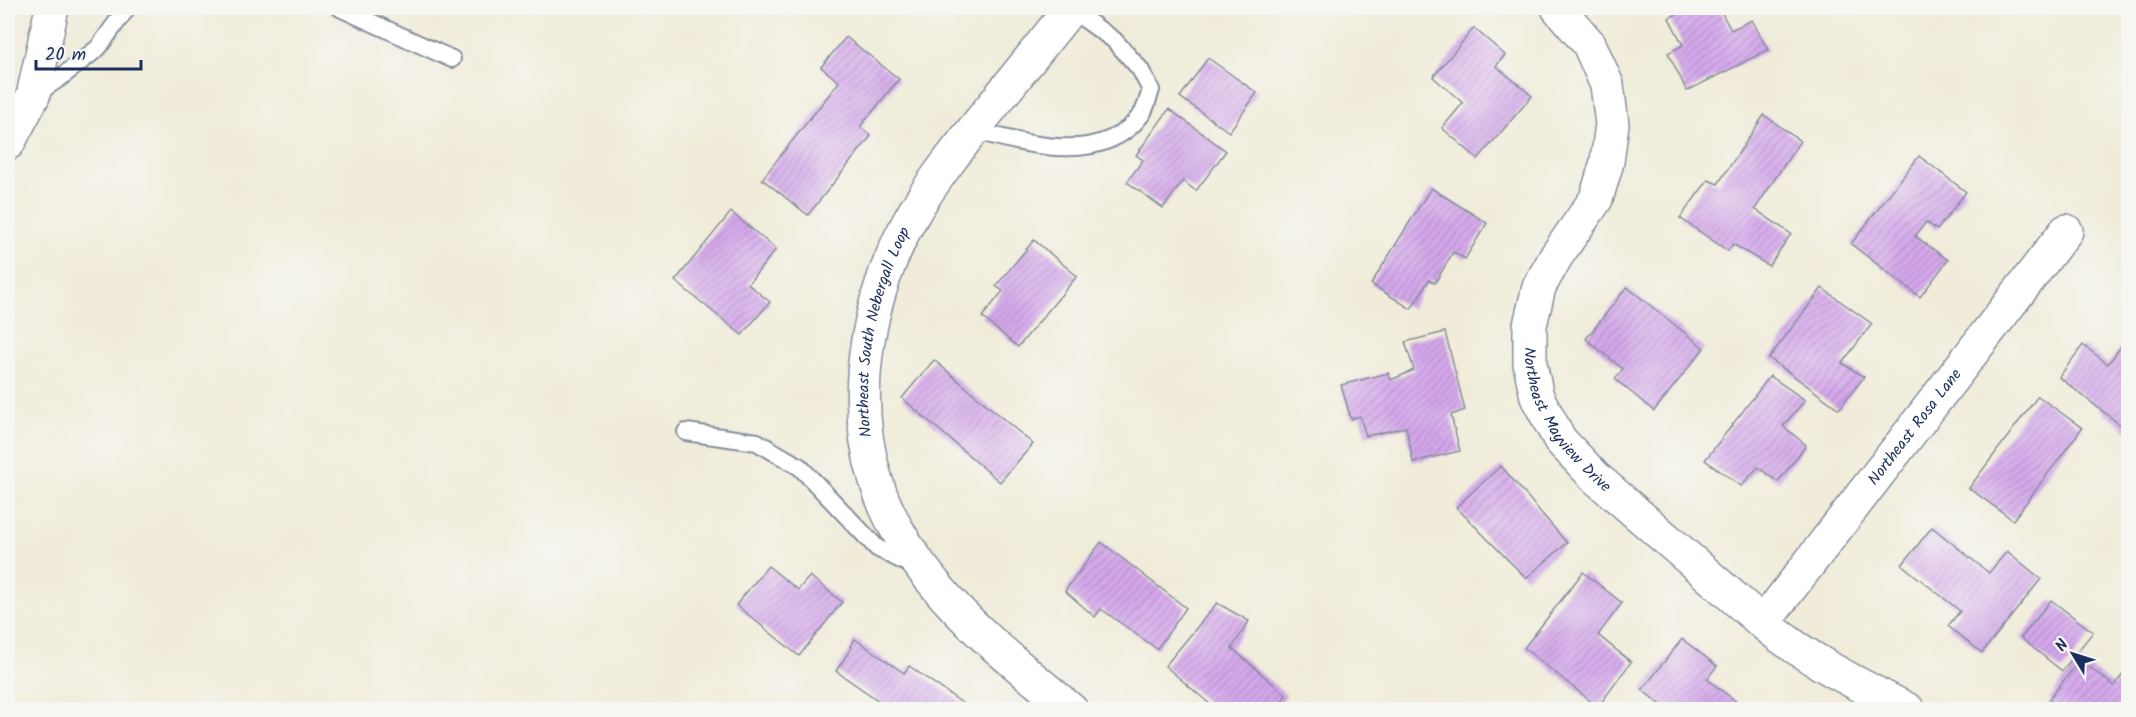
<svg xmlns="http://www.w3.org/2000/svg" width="2136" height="717" font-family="Kalam,sans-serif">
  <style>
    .building { fill: url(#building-hatch) }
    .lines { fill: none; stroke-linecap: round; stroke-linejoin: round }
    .service-casing { stroke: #868e9c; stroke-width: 20 }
    .minor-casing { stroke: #868e9c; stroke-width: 36 }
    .tertiary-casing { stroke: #868e9c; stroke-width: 36 }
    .service { stroke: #fff; stroke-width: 16 }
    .minor { stroke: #fff; stroke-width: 33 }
    .tertiary { stroke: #fff; stroke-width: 33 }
    .labels { text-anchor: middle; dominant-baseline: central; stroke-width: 5; stroke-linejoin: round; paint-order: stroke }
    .street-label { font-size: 16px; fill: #1b2f5e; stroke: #f6f6f2 }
  </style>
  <defs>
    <pattern id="building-hatch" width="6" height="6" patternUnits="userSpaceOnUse" patternTransform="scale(1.5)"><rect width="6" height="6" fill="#d5a8ec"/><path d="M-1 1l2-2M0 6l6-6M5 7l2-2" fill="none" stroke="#ac89c2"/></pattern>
  </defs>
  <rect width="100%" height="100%" fill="#f6f6f2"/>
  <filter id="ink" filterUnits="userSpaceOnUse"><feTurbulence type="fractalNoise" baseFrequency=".0167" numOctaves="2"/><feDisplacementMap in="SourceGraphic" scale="12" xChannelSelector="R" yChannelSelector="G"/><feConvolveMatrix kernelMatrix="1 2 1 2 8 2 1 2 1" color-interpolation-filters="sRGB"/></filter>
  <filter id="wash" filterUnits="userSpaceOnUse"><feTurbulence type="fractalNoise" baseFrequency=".008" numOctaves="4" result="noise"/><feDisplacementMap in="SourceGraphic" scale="24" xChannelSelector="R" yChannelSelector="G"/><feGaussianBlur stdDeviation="1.35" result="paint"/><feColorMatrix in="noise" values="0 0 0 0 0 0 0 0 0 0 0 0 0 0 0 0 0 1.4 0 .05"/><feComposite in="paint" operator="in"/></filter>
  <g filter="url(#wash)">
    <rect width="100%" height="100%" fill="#f0ecd9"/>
    <g id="blocks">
      <!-- building -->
      <g class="building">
        <path d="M1689,8h30l12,22 21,-10 16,30 -81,41 -19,-38 15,-8 -14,-27z"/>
        <path d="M1474,28l31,27 -9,11 36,30 -54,63 -36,-31 21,-25 -30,-26z"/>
        <path d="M846,37l53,42 -39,48 11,9 -63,79 -46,-36 77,-97 -18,-15z"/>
        <path d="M1208,58l49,35 -28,39 -49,-35z"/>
        <path d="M1169,109l57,42 -30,40 -13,-10 -20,27 -36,-26 16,-22 -7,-5z"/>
        <path d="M1764,115l36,26 -45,68 36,25 -22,32 -36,-22 -5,7 -48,-33 28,-38 10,4z"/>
        <path d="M1919,156l47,36 -29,38 -11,-8 -11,14 33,24 -28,37 -69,-53z"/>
        <path d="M1431,188l56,35 -22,36 -12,-7 -18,31 -6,-3 -18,29 -40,-25z"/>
        <path d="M731,212l45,37 -28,35 22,18 -28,33 -67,-54z"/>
        <path d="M1034,240l43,36 -59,71 -36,-30 21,-26 -7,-5z"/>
        <path d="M1627,287l77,61 -50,63 -39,-32 8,-10 -37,-30z"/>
        <path d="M1822,288l50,36 -30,39 22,14 -25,32 -70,-51z"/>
        <path d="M1445,332l20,78 -14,5 9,36 -47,11 -7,-35 -40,9 -6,-20 -9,3 -10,-34 47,-12 3,7 23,-10 -9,-28z"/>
        <path d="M2128,337v94l-69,-54 24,-32 25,19z"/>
        <path d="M934,360l99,84 -33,38 -98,-84z"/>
        <path d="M1770,376l35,24 -22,26 23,19 -28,37 -20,-15 -17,19 -36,-26z"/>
        <path d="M2038,396l44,32 -69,92 -44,-32z"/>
        <path d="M1501,466l66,77 -41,35 -70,-71z"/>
        <path d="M1932,527l57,46 18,-22 34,28 -59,74 -34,-27 12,-15 -58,-46z"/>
        <path d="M1101,542l85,66 -29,41 -56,-40 -6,8 -30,-26z"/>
        <path d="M768,566l30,24 12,-14 32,26 -43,54 -63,-51z"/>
        <path d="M1583,572l39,31 -24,32 33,27 -33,45 -74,-59z"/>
        <path d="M2051,600l42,32 -31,39 -41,-33z"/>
        <path d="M1217,603l32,18 -17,27 54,47 -11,15h-58l-52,-44z"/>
        <path d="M855,639l49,34 5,-7 63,44h-80l-56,-39 16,-24 -2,-1z"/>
        <path d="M1682,639l35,27 -10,13 40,31h-79l-26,-20z"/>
        <path d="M2080,660l34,26 14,-18v42h-66l-13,-11z"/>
      </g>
    </g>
  </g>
  <g filter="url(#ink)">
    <use href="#blocks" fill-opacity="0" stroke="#868e9c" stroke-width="1.5"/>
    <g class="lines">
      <!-- service casing -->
      <g class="service-casing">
        <g id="service">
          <path d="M340,8l112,51"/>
          <path d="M34,95l26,-17 38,-30 29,-40"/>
          <path d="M973,130c52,14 129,37 168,-15 5,-6 7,-17 10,-25l-11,-21 -26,-29 -45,-32"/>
          <path d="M686,432l71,10 43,25 77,81 36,18"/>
        </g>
      </g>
      <!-- minor casing -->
      <g class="minor-casing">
        <g id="minor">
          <path id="s1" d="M1558,8l31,36 18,41 5,39 -5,38 -11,37 -39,56 -18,32 -9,38v39l7,33 23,43 35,37 168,146c46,38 93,60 145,87"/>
          <path id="s2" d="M1763,623l303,-392"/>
        </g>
      </g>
      <!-- tertiary casing -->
      <g class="tertiary-casing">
        <g id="tertiary">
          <path d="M8,143l25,-47 19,-88"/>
          <path id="s3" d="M1071,710c-47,-40 -98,-78 -137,-127 -24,-29 -47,-66 -58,-102 -28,-91 -7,-192 40,-272 20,-33 46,-65 70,-95 28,-35 57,-71 85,-106"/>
        </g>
      </g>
      <!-- service -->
      <use href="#service" class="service"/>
      <!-- minor -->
      <use href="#minor" class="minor"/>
      <!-- tertiary -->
      <use href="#tertiary" class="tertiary"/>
    </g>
  </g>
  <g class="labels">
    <!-- street labels -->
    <g class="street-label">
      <text stroke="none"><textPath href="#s3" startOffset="458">Northeast South Nebergall Loop</textPath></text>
      <text stroke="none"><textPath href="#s1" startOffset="459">Northeast Mayview Drive</textPath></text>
      <text stroke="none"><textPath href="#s2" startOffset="248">Northeast Rosa Lane</textPath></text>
    </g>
  </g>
  <!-- margin -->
  <rect width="2136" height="717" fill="none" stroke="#f6f6f2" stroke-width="30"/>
  <!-- north arrow -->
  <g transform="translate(2073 654) rotate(308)" stroke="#f6f6f2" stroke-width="4.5" paint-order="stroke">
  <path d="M0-4.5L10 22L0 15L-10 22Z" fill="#1b2f5e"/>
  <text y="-9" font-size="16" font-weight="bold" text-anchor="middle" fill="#1b2f5e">N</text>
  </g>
  <!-- scale -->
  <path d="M36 60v9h105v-9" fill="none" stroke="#1b2f5e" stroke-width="3"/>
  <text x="45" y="60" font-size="18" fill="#1b2f5e" stroke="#f6f6f2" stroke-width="4.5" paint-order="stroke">20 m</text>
</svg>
